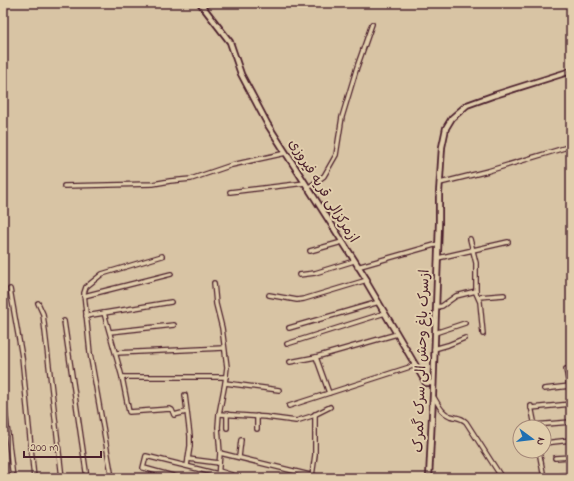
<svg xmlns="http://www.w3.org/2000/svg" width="574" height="481" font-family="'Indie Flower','Playpen Sans Arabic',sans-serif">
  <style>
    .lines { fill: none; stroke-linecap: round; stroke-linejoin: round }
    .minor-casing { stroke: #4a1f2b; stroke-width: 6 }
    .major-casing { stroke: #4a1f2b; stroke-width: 8 }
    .minor { stroke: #e1ceac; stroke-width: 3.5 }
    .major { stroke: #e1ceac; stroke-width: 4.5 }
    .labels { text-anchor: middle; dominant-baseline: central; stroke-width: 4; stroke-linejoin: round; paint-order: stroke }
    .street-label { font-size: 14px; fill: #4a1f2b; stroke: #e1ceac }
  </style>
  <rect width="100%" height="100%" fill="#d8c4a4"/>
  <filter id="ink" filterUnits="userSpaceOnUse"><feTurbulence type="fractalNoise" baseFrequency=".025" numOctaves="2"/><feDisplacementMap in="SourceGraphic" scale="8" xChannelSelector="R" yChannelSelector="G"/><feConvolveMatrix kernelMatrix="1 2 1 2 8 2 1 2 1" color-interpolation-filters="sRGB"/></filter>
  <g filter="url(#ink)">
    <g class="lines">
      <!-- minor casing -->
      <g class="minor-casing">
        <g id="minor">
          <path d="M440,183l48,-12 83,-25"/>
          <path d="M64,186l89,-2 17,-3 21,-2 41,-14 54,-12"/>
          <path d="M308,188l16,-12 12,-21 6,-38 15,-50 15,-43"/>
          <path d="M230,192l75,-9"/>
          <path d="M470,239l6,24v30l4,9 3,32"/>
          <path d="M310,251l32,-9"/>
          <path d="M438,258l70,-16"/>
          <path d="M357,267l81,-23"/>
          <path d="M299,275l16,-2 39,-12"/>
          <path d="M214,283l2,21 6,24 5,39 -2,16 -6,31 -1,13 2,26 -2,25"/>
          <path d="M10,289l12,68 12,121"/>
          <path d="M269,295l28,5 7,-1 63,-19"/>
          <path d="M84,296l87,-22"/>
          <path d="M479,297l25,-2"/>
          <path d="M38,303l5,11 19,164"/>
          <path d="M436,307l6,-1 14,-10 20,-5"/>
          <path d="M104,313l18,64 7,35 41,-3 2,1 2,5 12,-3"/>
          <path d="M86,316l85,-14"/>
          <path d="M64,321l23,157"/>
          <path d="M289,328l90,-26"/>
          <path d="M110,332l64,-7"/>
          <path d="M435,333l30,-10"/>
          <path d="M287,344l98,-31"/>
          <path d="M434,349l14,-4 17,-7"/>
          <path d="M116,353l108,-5"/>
          <path d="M316,357l13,36"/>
          <path d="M290,362l26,-5 81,-23"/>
          <path d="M566,369l5,27"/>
          <path d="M122,377h104"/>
          <path d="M225,383l54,7"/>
          <path d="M544,389l26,-3"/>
          <path d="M3,392l10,86"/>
          <path d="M185,395l5,41v10l-3,20"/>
          <path d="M433,396c5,7 8,17 17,20 7,2 11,1 16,6l36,56"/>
          <path d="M289,406l127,-41"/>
          <path d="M531,406l4,20"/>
          <path d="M531,408l40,-4"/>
          <path d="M219,414l47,3 30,4 16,-5 18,-9"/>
          <path d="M227,414v14"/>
          <path d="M257,416v13"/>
          <path d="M534,425l37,-3"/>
          <path d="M544,443l27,-3"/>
          <path d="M539,451l5,27"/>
          <path d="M220,453l102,25"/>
          <path d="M239,457l2,-17"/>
          <path d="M555,458l16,-1"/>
          <path d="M188,459l31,4"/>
          <path d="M219,471l23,7"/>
          <path d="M312,476l3,-21v-41"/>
          <path d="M544,477l27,-2"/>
          <path d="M112,478l-22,-125 -6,-60 2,-6 16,-13 60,-18"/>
          <path d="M180,478l-36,-10h-1l3,-12 72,18"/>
        </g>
      </g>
      <!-- major casing -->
      <g class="major-casing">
        <g id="major">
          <path d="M200,3l30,39 11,32 27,51 99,155v3l59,100h7"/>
          <path d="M429,478l4,-83 6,-172v-30l3,-46 4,-19 6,-10 15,-13 28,-10 76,-24"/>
        </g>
      </g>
      <!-- minor -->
      <use href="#minor" class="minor"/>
      <!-- major -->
      <use href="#major" class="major"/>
    </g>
  </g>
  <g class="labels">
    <!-- street labels -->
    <g class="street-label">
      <text transform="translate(323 191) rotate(58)">ازمرکزالی قریه فیروزی</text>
      <text transform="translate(422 361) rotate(-88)">ازسرک باغ وحش الی سرک گمرک</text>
    </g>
  </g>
  <!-- margin -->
  <rect width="574" height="481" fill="none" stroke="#e1ceac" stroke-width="16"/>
  <rect x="8" y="8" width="558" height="465" fill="none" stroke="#4a1f2b" stroke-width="1.5" filter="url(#ink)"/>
  <!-- north arrow -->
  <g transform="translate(532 439) rotate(105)"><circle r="19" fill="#e1ceac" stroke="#a58878"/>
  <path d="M0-3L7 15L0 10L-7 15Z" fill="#1f6fb2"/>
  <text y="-6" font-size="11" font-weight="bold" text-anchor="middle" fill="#4a1f2b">N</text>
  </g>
  <!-- scale -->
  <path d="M24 451v6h77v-6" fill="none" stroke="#4a1f2b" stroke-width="2"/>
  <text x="30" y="451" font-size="12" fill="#4a1f2b" stroke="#e1ceac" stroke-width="3" paint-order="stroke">200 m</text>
</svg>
